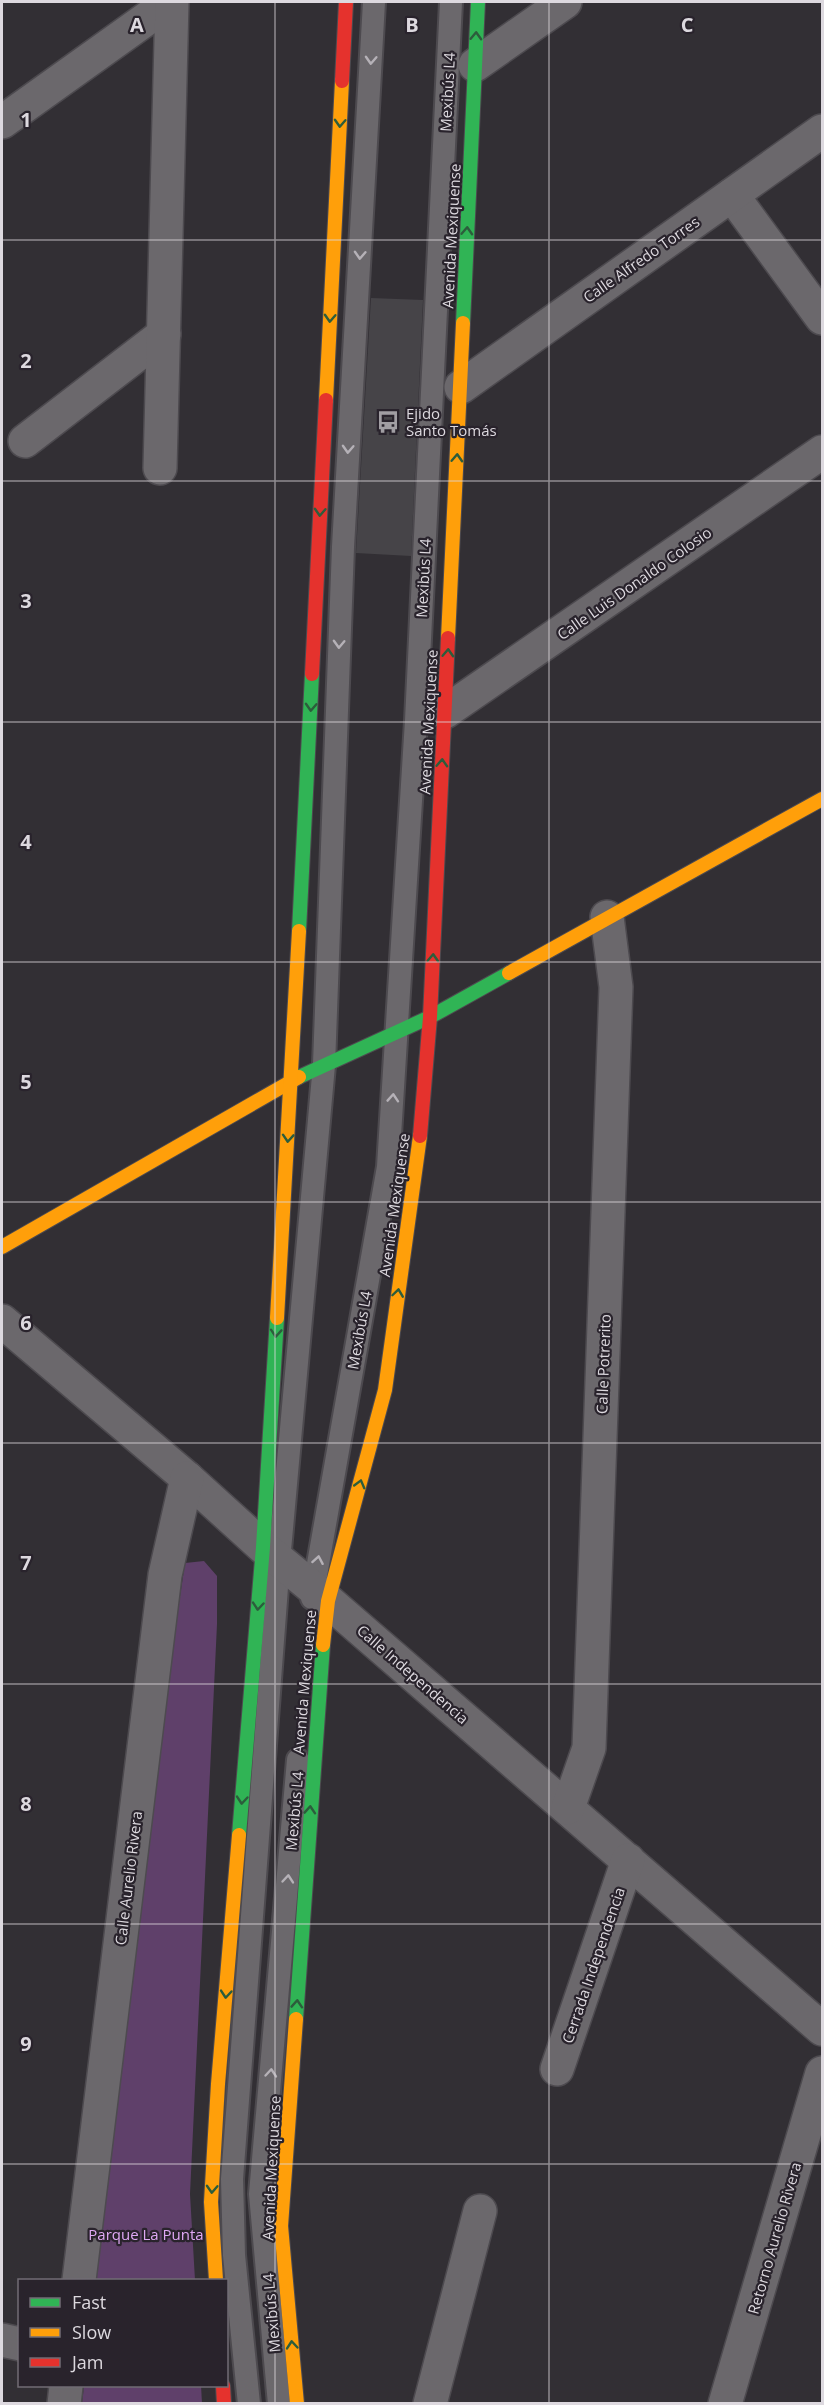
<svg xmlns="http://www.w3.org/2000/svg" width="824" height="2405" font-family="'Open Sans',sans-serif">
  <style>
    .green { fill: #5f406a }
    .building { fill: #464448 }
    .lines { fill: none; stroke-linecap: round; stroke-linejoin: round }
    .lane-casing { stroke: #4d4a4f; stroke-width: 26 }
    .street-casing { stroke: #4d4a4f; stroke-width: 36 }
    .fast-casing { stroke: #4d4a4f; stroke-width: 16 }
    .slow-casing { stroke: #4d4a4f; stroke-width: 16 }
    .jam-casing { stroke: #4d4a4f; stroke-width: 16 }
    .lane { stroke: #6b686c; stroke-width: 22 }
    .street { stroke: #6b686c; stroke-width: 33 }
    .fast { stroke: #30b455; stroke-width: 14 }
    .slow { stroke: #ff9f0a; stroke-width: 14 }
    .jam { stroke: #e5322d; stroke-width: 14 }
    .oneway { stroke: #2c5d3c }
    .oneway2 { stroke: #b5b1b7 }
    .grid { fill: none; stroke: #ddd9df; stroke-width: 1.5; stroke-opacity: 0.55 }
    .labels { text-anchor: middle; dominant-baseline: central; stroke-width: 4.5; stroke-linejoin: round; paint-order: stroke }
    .street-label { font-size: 15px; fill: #ddd9df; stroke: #29232c }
    .poi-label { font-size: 15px; fill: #ddd9df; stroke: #29232c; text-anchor: start }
    .park-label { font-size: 15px; fill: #dfa8f4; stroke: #29232c }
    .grid-label { font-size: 20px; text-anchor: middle; font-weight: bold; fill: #ddd9df; stroke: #29232c; stroke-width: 4.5; stroke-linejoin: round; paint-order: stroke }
  </style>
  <rect width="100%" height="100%" fill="#322f34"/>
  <!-- green -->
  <g class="green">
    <path d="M204,1561l13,15v48l-27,570 5,86h-101l31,-317 60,-400z"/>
    <path d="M84,2386h117l1,17h-120z"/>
  </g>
  <!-- building -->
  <path class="building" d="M371,298l52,2 -12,256 -55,-3z"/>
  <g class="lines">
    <!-- lane casing -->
    <g class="lane-casing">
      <g id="lane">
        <path d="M312,1598l76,-431 28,-446 35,-719"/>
        <path d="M249,2404l-15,-149 -2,-76 47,-618 45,-496 19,-518 31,-545"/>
        <path d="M279,2404l-19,-210 38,-434"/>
      </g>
    </g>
    <!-- street casing -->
    <g class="street-casing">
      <g id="street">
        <path d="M475,65l90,-63"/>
        <path d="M2,122l168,-120"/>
        <path d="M732,195l90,123"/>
        <path d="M461,387l361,-256"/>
        <path d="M25,441l139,-107"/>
        <path d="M160,468l12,-466"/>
        <path d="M445,712l377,-260"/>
        <path d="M2,1321l185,157 76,69 50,41 509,441"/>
        <path d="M568,1808l21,-60 27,-761 -9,-70"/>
        <path d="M557,2069l71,-209"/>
        <path d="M79,2280l86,-705 22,-97"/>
        <path d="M2,2340l18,4"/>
        <path d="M64,2404l2,-18"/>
        <path d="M430,2404l50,-193"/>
        <path d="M725,2404l97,-331"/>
      </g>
    </g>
    <!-- fast casing -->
    <g class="fast-casing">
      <g id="fast">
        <path d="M463,323l15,-321"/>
        <path d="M299,931l13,-257"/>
        <path d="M299,1077l131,-60 79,-44"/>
        <path d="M239,1835l24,-288 14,-229"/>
        <path d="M296,2019l27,-374"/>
      </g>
    </g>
    <!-- slow casing -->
    <g class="slow-casing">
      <g id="slow">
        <path d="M326,400l16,-319"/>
        <path d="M448,638l15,-315"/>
        <path d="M509,973l313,-174"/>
        <path d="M2,1247l297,-170"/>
        <path d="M277,1318l22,-387"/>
        <path d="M323,1645l5,-44 57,-211 35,-254"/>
        <path d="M296,2019l-15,207 16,178"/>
        <path d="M216,2280l-5,-78 7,-118 21,-249"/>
      </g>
    </g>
    <!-- jam casing -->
    <g class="jam-casing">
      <g id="jam">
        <path d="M342,81l4,-79"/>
        <path d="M312,674l14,-274"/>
        <path d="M420,1136l10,-119 18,-379"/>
        <path d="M223,2386l1,18"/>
      </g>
    </g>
    <!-- lane -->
    <use href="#lane" class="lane"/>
    <!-- street -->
    <use href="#street" class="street"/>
    <!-- fast -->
    <use href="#fast" class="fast"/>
    <!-- slow -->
    <use href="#slow" class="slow"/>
    <!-- jam -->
    <use href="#jam" class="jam"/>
  </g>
  <!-- one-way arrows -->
  <defs><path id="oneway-chevron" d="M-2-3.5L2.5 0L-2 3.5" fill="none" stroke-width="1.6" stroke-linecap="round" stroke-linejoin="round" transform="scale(1.5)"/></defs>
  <g class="oneway">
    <use href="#oneway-chevron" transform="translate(476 36) rotate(-88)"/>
    <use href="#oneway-chevron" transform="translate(340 123) rotate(93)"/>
    <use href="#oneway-chevron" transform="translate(467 231) rotate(-87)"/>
    <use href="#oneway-chevron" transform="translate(330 318) rotate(93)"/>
    <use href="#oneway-chevron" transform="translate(457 458) rotate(-87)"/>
    <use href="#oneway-chevron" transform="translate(320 512) rotate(93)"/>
    <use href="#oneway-chevron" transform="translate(448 653) rotate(-87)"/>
    <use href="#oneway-chevron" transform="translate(311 707) rotate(93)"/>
    <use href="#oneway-chevron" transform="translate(442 763) rotate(-87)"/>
    <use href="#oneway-chevron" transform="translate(433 958) rotate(-87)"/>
    <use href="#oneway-chevron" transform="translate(288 1138) rotate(94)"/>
    <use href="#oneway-chevron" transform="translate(398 1293) rotate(-82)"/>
    <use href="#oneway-chevron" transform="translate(276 1333) rotate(94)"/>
    <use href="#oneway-chevron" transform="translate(360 1484) rotate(-75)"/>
    <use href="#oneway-chevron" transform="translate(258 1606) rotate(95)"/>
    <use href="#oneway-chevron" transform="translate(242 1800) rotate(95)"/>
    <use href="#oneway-chevron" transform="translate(310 1810) rotate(-86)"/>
    <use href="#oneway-chevron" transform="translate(226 1994) rotate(95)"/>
    <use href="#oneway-chevron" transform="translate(297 2004) rotate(-86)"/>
    <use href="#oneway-chevron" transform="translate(212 2189) rotate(93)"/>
    <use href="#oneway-chevron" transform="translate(292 2345) rotate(-95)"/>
  </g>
  <g class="oneway2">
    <use href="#oneway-chevron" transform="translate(371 60) rotate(93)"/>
    <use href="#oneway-chevron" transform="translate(360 255) rotate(93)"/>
    <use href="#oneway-chevron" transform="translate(348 449) rotate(93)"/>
    <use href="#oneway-chevron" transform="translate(339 644) rotate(92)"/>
    <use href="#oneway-chevron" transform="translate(393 1098) rotate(-86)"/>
    <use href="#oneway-chevron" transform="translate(318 1560) rotate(-80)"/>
    <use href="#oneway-chevron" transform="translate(288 1879) rotate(-85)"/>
    <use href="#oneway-chevron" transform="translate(271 2073) rotate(-85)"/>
  </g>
  <!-- grid -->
  <path class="grid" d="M275,2v2402M549,2v2402M2,240h820M2,481h820M2,722h820M2,962h820M2,1202h820M2,1443h820M2,1684h820M2,1924h820M2,2164h820"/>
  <!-- icons -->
  <defs>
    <g id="bus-bare" transform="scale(1.8)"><path d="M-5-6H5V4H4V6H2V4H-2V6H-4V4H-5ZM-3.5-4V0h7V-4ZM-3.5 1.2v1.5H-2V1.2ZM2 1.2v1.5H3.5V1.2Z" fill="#a19ea3" stroke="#29232c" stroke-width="2.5" paint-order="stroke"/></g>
  </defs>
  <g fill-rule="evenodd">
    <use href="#bus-bare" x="388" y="422"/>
  </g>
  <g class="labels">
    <!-- street labels -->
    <g class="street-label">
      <text transform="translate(447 92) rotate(-87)">Mexibús L4</text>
      <text transform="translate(451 236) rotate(-87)">Avenida Mexiquense</text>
      <text transform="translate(641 259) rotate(-35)">Calle Alfredo Torres</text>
      <text transform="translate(423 578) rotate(-87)">Mexibús L4</text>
      <text transform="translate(634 583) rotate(-35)">Calle Luis Donaldo Colosio</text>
      <text transform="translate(428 722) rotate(-87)">Avenida Mexiquense</text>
      <text transform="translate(394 1205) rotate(-82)">Avenida Mexiquense</text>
      <text transform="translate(359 1330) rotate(-80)">Mexibús L4</text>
      <text transform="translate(603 1364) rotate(-88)">Calle Potrerito</text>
      <text transform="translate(413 1674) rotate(41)">Calle Independencia</text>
      <text transform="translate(304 1682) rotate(-85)">Avenida Mexiquense</text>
      <text transform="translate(294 1811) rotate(-85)">Mexibús L4</text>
      <text transform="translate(128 1878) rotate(-83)">Calle Aurelio Rivera</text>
      <text transform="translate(593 1965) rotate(-71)">Cerrada Independencia</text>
      <text transform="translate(271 2168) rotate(-87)">Avenida Mexiquense</text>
      <text transform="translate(774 2238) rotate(-74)">Retorno Aurelio Rivera</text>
      <text transform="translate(271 2313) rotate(-95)">Mexibús L4</text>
    </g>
    <!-- poi labels -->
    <g class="poi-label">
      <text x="406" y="413">Ejido<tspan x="406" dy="17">Santo Tomás</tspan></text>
    </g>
    <!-- park labels -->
    <g class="park-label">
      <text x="146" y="2234">Parque La Punta</text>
    </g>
  </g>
  <g class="grid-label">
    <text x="137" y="32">A</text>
    <text x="412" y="32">B</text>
    <text x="687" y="32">C</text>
    <text x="26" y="127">1</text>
    <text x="26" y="368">2</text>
    <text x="26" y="608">3</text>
    <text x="26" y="849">4</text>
    <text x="26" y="1089">5</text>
    <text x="26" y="1330">6</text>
    <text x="26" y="1570">7</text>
    <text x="26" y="1811">8</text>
    <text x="26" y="2051">9</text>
  </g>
  <!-- border -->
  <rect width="824" height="2405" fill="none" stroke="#ddd9df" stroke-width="6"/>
  <!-- legend -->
  <rect x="18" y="2279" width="210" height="108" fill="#29232c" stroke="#716c74" stroke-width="1.5"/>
  <rect x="30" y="2298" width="30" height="9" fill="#30b455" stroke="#716c74" stroke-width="1.5"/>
  <text x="72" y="2309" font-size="18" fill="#ddd9df">Fast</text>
  <rect x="30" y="2328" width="30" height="9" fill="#ff9f0a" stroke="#716c74" stroke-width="1.5"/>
  <text x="72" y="2339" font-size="18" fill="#ddd9df">Slow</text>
  <rect x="30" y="2358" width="30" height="9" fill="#e5322d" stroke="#716c74" stroke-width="1.5"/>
  <text x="72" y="2369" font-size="18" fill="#ddd9df">Jam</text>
</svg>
